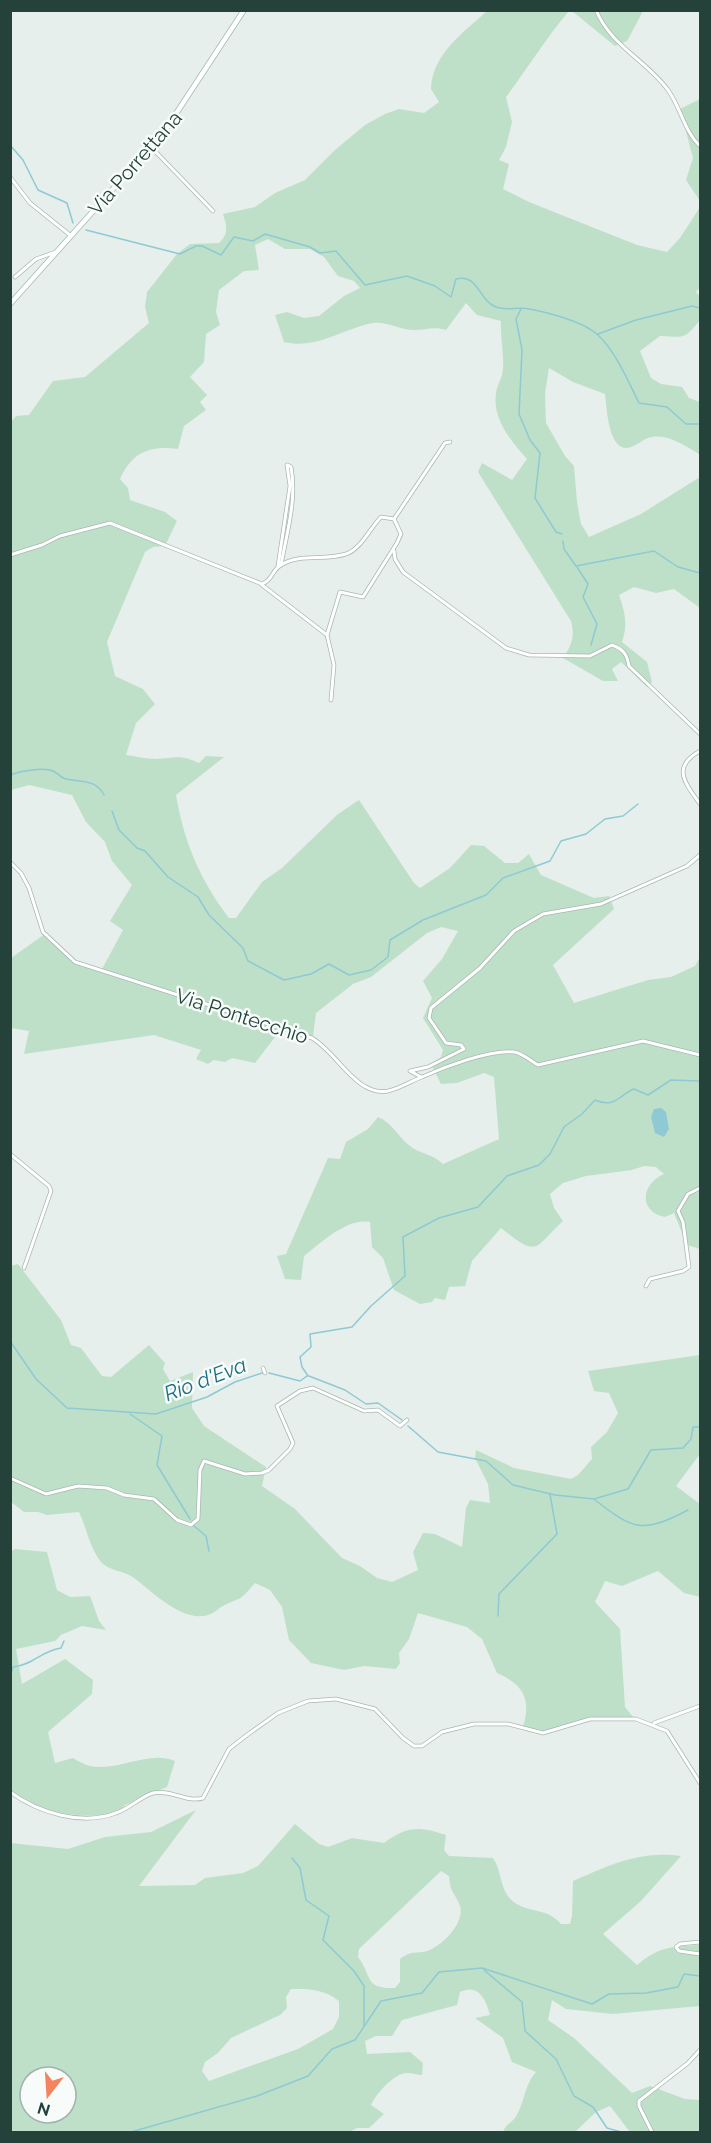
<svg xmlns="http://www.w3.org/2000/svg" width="711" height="2143" font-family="Raleway,sans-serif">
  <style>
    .green { fill: #bfe0c8; fill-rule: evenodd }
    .water { fill: #8ec9d4 }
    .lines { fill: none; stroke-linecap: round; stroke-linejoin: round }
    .stream { stroke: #8ec9d4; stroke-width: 1.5 }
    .minor-casing { stroke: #a8b8b2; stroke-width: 4.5 }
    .secondary-casing { stroke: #a4bbb3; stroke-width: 6 }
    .minor { stroke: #fff; stroke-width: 3 }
    .secondary { stroke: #fff; stroke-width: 4.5 }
    .labels { text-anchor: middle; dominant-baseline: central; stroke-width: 5; stroke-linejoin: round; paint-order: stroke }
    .street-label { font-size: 20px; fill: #24423a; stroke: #f7fbf9 }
    .water-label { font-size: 21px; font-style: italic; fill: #1c6f80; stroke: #f7fbf9 }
  </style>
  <rect width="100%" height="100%" fill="#e6efeb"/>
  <!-- green -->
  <g class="green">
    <path d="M487,11h82c-23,27 -41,57 -63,86l6,25 -6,25 -7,13 10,4 -6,25 26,13 108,43 30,7 13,-14 20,-31v80l-4,5 4,5v23c-16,20 -15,17 -40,16l-20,15 11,27 10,6 21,3 7,11 11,4v53c-12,-8 -32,-21 -48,-18 -8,1 -14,8 -21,10 -23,8 -24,-39 -26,-53l-32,-12 -24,-14 -4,25 1,30 19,33 9,10 3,36 4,22 8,13 52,-23 59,-37v131l-26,-19 -18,4 -22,-6 -15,8c6,17 9,29 3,47l25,20 5,20 -5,5 -26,-25 -9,7 6,12h-15l-40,-23c9,-13 12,-22 8,-37l-93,-149 4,-9 30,17 15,-21c-16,-18 -35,-40 -31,-66 1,-9 7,-15 7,-26 1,-15 -3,-30 -2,-46l-24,-6 -11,-12 -20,27c-12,-4 -20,0 -32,0 -14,0 -27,-9 -41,-7 -31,6 -57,27 -89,19l-9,-27 12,-3 17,6 15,-2 25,-20 16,-8 -6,-7 -16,-5 -14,-19 -14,-8h-25l-17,-10 -13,6 4,25 -15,1 -25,19 -3,22 4,13 -14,9 -2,28 -14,15 17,18 -7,7 6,8 -22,16 -6,23c-28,-4 -46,3 -58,30l8,9 2,12 35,12 12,9 -12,25 -12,1 -8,5 -38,90 8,34 28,13 12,15 -19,19 -10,32c9,1 20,4 30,4 19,-1 24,-5 43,4l7,-7 18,1 -48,38c8,47 24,85 53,123h7l26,-36 20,-14 56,-54 21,-14 55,83 6,5 30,-20 21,-23 13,1 21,17h13l11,-9 12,21 53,23 15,-2 5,13 -61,56 21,38 74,-23 23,-3 24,-11 5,-9v292l-13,-4 -13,-32 -9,4c-28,-6 -23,-34 -1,-43l-8,-7 -12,-1 -12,4 -46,6 -23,7 -13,11 4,14 9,13c-30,28 -24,37 -62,7l-29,33 -7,25 -16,1 -4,13 -10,-2 -3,4 -12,2 -26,-14 -11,-32 -11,-11 -2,-25c-23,-4 -48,20 -66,34l-3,24 -16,-1 -8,-23 9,-2 42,-96 12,1 6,-17 22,-13 10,-12c15,6 19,19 32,29 10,8 23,8 33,18l56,-25 -5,-62 -10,-4 -27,10 -16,1 -10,-20 10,-7 2,-7 -20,-32 9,-20 -9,-17 19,-22 16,-28 -17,-4 -14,6 -56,44 -18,7 -37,29 -3,23 -31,-8 -27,35 -23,-5 -7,4 -11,-2 -6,4 -12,-5 5,-9 -47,-15 -130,19 5,-23 -18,-3v-70l34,-24c18,18 31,30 56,37l22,-41 -13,-9 22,-36 -20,-24 -7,-19 -19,-20 -14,-27 -43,-10 -18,5 -1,-367 6,-7 13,-1 24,-34 32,-4 64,-54 -4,-16 2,-15 30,-38 13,-10 29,-1c10,-10 8,-16 4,-29l32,-7 20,-14 30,-13 30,-30 30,-25 20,-11 14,-5 25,4 15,-11 -8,-13c1,-35 33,-57 56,-78z"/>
    <path d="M572,11h71l-16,30 -12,5z"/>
    <path d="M700,99v102l-14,-21 7,-22 -13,-49z"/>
    <path d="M18,1264l43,56 10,25 10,3 21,28 9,1 38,-32 16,18 -2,6 7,12 23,-9 -1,36 12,18 62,41 -4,19 33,23 47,49 18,8 17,12 15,4 26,-12 -5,-18 10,-19 12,1 27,13 4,-39 4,-8 20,3 -2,-19 -13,-26 1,-8 38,18 57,11 7,-4 14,-16 -1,-12 16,-15 11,-19 -9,-20 -15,-2 -6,-20 112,-16v99l-24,32 24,18v93l-16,-4 -26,-22 -36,15 -17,-5 -10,21 25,27 5,78 8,10h-43l-48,15 -19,-6c9,-28 -1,-42 -26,-53l-15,-34 -15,-12 -49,-14 -9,26 -10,14 1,10 -4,6 -32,-3 -20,4 -33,-7 -22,-23 -7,-33 -12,-17 -15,-7c-16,19 -12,13 -32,23 -4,2 -8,6 -12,8 -27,11 -58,-22 -77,-36 -10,-8 -24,-6 -33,-16 -12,-16 -14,-33 -22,-50l-32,3 -9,-3h-14l-13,-10 -1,-236z"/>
    <path d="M15,1549l32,3 10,38 13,7 20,-1 9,25 7,9 -24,-4 -21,9 -6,6 -39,8 6,35 43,-25 28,21 -1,14 -44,38 7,31 18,-5c5,3 12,7 17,8 29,6 58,-16 85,-5l-8,26 -42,18 -7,8c-39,7 -72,0 -107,-19l-1,-242z"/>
    <path d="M196,1810l-57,76 56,-1 10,-7 38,-5 15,-7 37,-42 24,20 9,3 24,-9 32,5c23,-17 35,-17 62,-8l-2,15 5,6 44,2c10,15 6,34 22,45 17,11 31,4 46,21h9l2,-8 1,-35c36,-16 68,-31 108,-25l-40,45 -38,33 34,31c23,-19 34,-18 63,-20v61l-87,8 -47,-5 -14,-9 -4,20 26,18 58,55 18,-7 35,13 15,1v32h-70l-20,-26 -14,6 -21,20h-72c2,-7 8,-9 12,-14 10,-15 9,-33 21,-46l-24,-10 -9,-24 -28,-20 15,-3c-4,-16 -12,-32 -30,-23l-3,13 -55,15 -10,16h-16l-11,5 2,13 43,-2 13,11 -1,12c-5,0 -9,-2 -15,-2 -13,0 -31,21 -36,32l13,9 -15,14h-12l-8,4h-338l-1,-289 58,6 37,-12 46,-5zM441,1871l8,5c1,17 7,18 11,30 5,16 -16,38 -30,44 -13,5 -17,-1 -30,9v23l-5,6c-31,1 -22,-11 -37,-31l1,-8zM291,1989c18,0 33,0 48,12v16l-6,12 -35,20 -89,32 -7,-10 3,-9 13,-9 13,-15 49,-23 7,-7 -1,-11zM30,2077h36v36h-36z"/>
  </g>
  <!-- water -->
  <path class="water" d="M661,1108l5,4 3,17 -5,8 -9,-4 -4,-16 3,-8z"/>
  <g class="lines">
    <!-- stream -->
    <g class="stream">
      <path d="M10,145l13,15 15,30 29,13 6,20"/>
      <path d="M86,230l94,24 16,-8h6l19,9 13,-18 19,4 12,-7 45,13 10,6 16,-2 29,34 42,-9 28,10 16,11 5,-18c23,-5 22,20 38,27 11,6 24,0 36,3 19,4 54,13 68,26 18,17 30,46 41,68l28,4 19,17h14"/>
      <path d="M521,309l-5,10 6,31 -3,64 11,26 10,13 -5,45 21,34 6,2"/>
      <path d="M598,334l38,-14 56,-14 8,2"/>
      <path d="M563,541l1,8 12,17 78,-15 24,16 22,6"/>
      <path d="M577,567l11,17 -5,13 14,27 -6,21"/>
      <path d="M10,775c10,-4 34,-8 43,-4 5,2 8,7 13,8 14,3 30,0 38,16"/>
      <path d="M112,811l7,19 18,18 8,3 23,26 30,20 11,18 34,33 5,13 36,19 27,-6 18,-10 20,11 22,-5 17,-13 2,-17 33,-20 63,-25 17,-17 47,-17 11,-20 25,-7 19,-15 18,-3 15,-12"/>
      <path d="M10,1341l26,38 31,29 89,6 51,-17 28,-15 27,-9"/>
      <path d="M269,1373l31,8 7,-5"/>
      <path d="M308,1376l-6,-9 -2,-10 11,-10 -1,-13 42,-7 19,-21 34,-30 -2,-39 36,-19 39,-11 29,-31 32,-11 11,-11 14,-27 18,-13 13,-14c20,9 25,-6 39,-11l14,6 23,-15 29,1"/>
      <path d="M309,1376l36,14 21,14 12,-1 24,17"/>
      <path d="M130,1414l32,22 -5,29 33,54"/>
      <path d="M408,1426l30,26 48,9 27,24 42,10 39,4 34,-10 23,-39 32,-2 8,-9 2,-12h7"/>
      <path d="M595,1500c39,30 47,34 93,10"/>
      <path d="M193,1525l13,11 3,15"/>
      <path d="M498,1616l1,-22 58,-60 -7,-40"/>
      <path d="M10,1677l3,-10c22,-3 26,-15 48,-19l3,-7"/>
      <path d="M292,1858l8,10 6,32 23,16 -6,24 31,31 10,15v39"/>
      <path d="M484,1970l38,32 3,29 31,28 18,37 19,11 14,21 14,4"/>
      <path d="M131,2132l126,-36 51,-20 24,-27 23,-9 26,-39 41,-8 17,-21 43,-4 110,36 17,-10 37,-1 32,-6 6,-13 16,2"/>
    </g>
    <!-- minor casing -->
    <g class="minor-casing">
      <g id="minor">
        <path d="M596,10c14,35 51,51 72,80 13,18 16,41 32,56"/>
        <path d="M151,147l62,64"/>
        <path d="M10,177l20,26 40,32"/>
        <path d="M15,277l21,-18 20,-7"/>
        <path d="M394,519l51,-76 5,-1"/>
        <path d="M394,551l1,8 8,13 103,76 23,7 61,1 22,-11c11,4 15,9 17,21l71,68"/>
        <path d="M10,555l32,-10 18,-9 50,-13 152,61c11,-4 9,-13 19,-19 19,-12 44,-4 65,-11 15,-5 24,-26 35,-37l13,2 7,15 -4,9 -34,54 -23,-5 -13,43 7,30 -3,35"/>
        <path d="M281,565c6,-33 16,-66 10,-98l-3,-2"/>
        <path d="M278,566l12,-80 -3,-21"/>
        <path d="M262,585l65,50"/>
        <path d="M700,751c-29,16 -15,32 0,53"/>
        <path d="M10,862l11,11 8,15 14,44 32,30 237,76c20,12 35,39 54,49 21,12 37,-3 56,-10 22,-10 69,-28 92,-25 8,1 17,9 24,13l105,-24 57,14"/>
        <path d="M421,1077l-11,-6 18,-4 36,-18 -3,-4 -15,-2 -17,-25 2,-10 49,-40 34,-37 29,-17 58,-10 86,-38 13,-11"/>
        <path d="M10,1154l39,32 2,5 -27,77"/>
        <path d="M646,1286l4,-7 33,-8 6,-4 -6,-45 -5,-11 10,-17 12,-6"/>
        <path d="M263,1368l2,5"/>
        <path d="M10,1478l36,16 32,-8 29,2 17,7 30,4 23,21 14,5 7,-6 2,-49 4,-9 41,13 17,-1 7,-3 21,-21 3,-6 -16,-37 23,-15 13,-3 51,23 14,-1 22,16 7,-6"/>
        <path d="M654,1723l46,-17"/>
        <path d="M10,1792c29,21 72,34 106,21 13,-4 24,-16 37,-20 17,-4 34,10 50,5l26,-49 18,-14 31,-22 30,-12 28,-2 39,10 28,29 11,8h8l20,-14 32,-8h34l35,9 47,-14h46l31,12 33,52"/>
        <path d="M700,1942l-20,2 -4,3 3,4 21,3"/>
        <path d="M652,2132l-13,-26v-5l49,-38 12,-13"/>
      </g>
    </g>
    <!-- secondary casing -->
    <g class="secondary-casing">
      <path id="secondary" d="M10,304l154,-172 80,-122"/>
    </g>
    <!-- minor -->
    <use href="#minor" class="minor"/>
    <!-- secondary -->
    <use href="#secondary" class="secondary"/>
  </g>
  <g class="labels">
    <!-- street labels -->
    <g class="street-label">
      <text transform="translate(135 163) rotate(-49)">Via Porrettana</text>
      <text transform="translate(242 1016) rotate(18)">Via Pontecchio</text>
    </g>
    <!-- water labels -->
    <g class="water-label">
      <text transform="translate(205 1379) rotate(-21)">Rio d'Eva</text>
    </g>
  </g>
  <!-- border -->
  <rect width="711" height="2143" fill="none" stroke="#24423a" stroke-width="24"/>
  <!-- north arrow -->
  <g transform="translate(48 2095) rotate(197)"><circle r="28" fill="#f7fbf9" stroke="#a3b1ad" stroke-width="1.5"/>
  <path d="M0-4.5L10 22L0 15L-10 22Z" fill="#f4845f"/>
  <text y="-9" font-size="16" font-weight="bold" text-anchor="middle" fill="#24423a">N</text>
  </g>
</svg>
